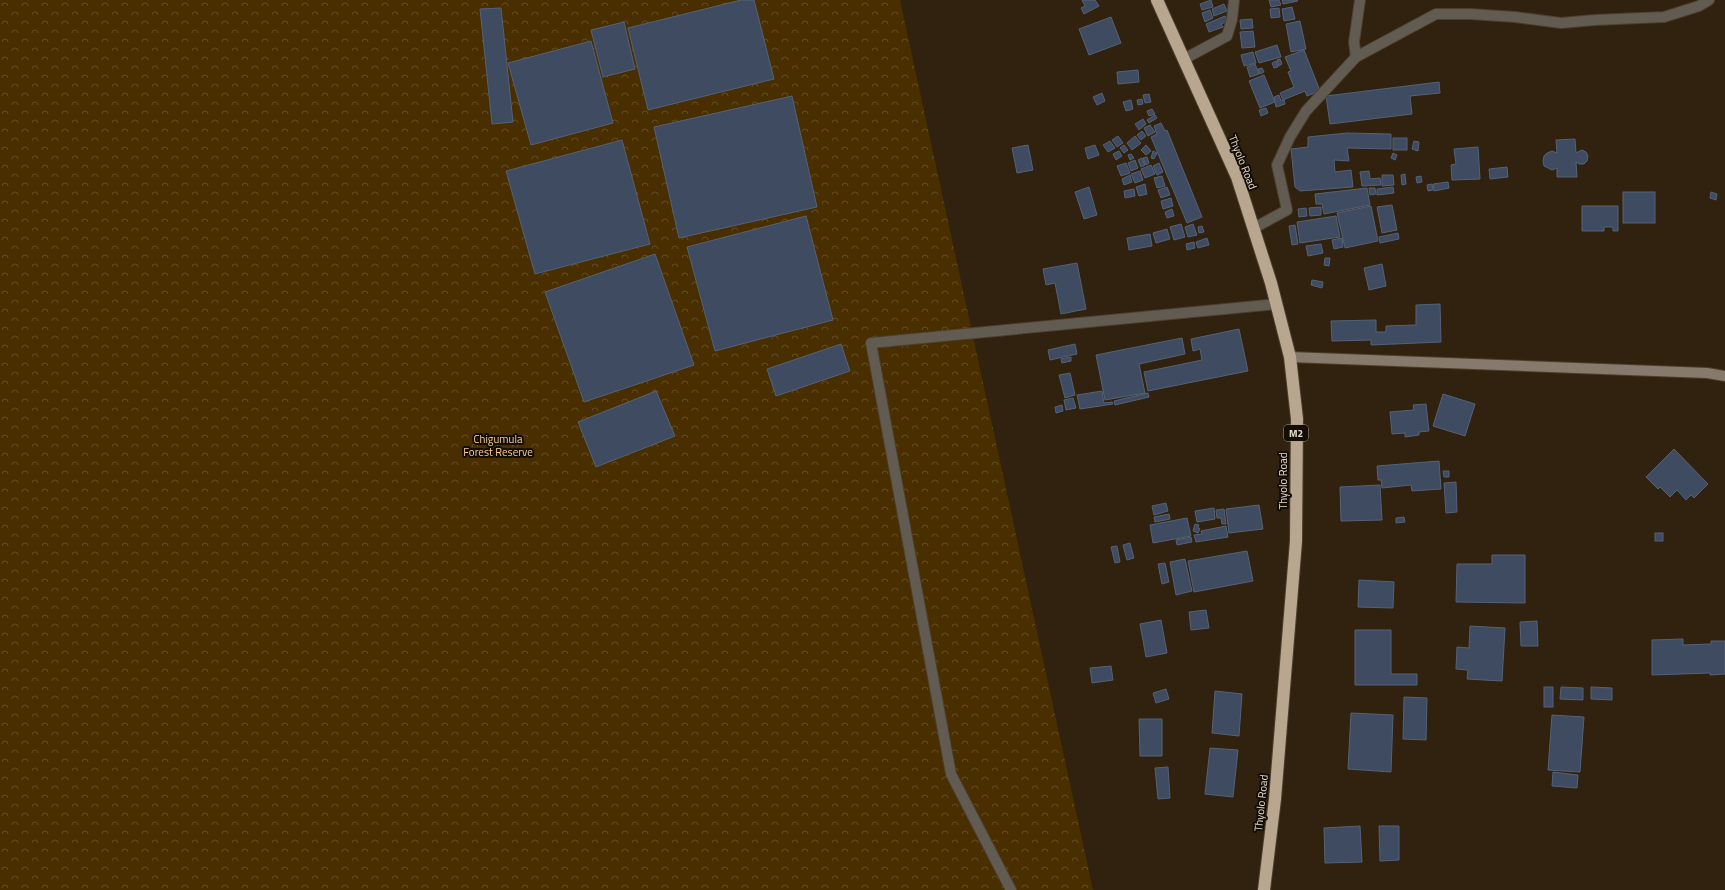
<svg xmlns="http://www.w3.org/2000/svg" width="1725" height="890" font-family="'Titillium Web',sans-serif">
  <style>
    .forest { fill: url(#forest-crowns) }
    .building { fill: #3e4b60; stroke: #546277 }
    .lines { fill: none; stroke-linecap: round; stroke-linejoin: round }
    .street-casing { stroke: #4c3f2c; stroke-width: 12 }
    .secondary-casing { stroke: #4c3f2c; stroke-width: 12 }
    .highway-casing { stroke: #4c3f2c; stroke-width: 14 }
    .street { stroke: #625b52; stroke-width: 10 }
    .secondary { stroke: #857a6b; stroke-width: 10 }
    .highway { stroke: #b8a68f; stroke-width: 12 }
    .labels { text-anchor: middle; dominant-baseline: central; stroke-width: 4; stroke-linejoin: round; paint-order: stroke }
    .shield { fill: #130d05; stroke: #a49c90; stroke-width: 1 }
    .shield-label { font-size: 10px; font-weight: bold; fill: #e2d9cc }
    .street-label { font-size: 11px; fill: #e2d9cc; stroke: #130d05 }
    .park-label { font-size: 11px; fill: #fcd195; stroke: #130d05 }
  </style>
  <defs>
    <pattern id="forest-crowns" width="20" height="18" patternUnits="userSpaceOnUse"><rect width="20" height="18" fill="#492e00"/><path d="M2 6a3 3 0 1 1 6 0M12 15a3 3 0 1 1 6 0" fill="none" stroke="#634c24"/></pattern>
  </defs>
  <rect width="100%" height="100%" fill="#30220e"/>
  <!-- forest -->
  <path class="forest" d="M0,0h900l193,890h-1093z"/>
  <!-- building -->
  <g class="building">
    <path d="M741,0h13l20,79 -126,31 -20,-82z"/>
    <path d="M1082,0h13l4,6 -15,8 -3,-6 4,-2z"/>
    <path d="M1211,0l2,7 -11,3 -2,-6z"/>
    <path d="M1269,0h10l2,5 -10,2z"/>
    <path d="M1282,0h15l1,1 -15,3z"/>
    <path d="M1224,4l3,7 -13,5 -2,-7z"/>
    <path d="M1292,7l3,12 -11,2 -2,-12z"/>
    <path d="M501,8l12,114 -21,2 -12,-115z"/>
    <path d="M1279,8l1,9 -9,1 -1,-9z"/>
    <path d="M1210,10l3,8 -8,4 -3,-9z"/>
    <path d="M1225,16l3,5 -7,3 2,3 -14,5 -3,-8z"/>
    <path d="M1111,17l10,26 -32,12 -10,-26z"/>
    <path d="M1252,19l1,9 -12,1 -1,-9z"/>
    <path d="M1300,21l6,28 -15,3 -5,-28z"/>
    <path d="M624,22l11,47 -32,8 -12,-47z"/>
    <path d="M1253,31l2,16 -13,1 -2,-16z"/>
    <path d="M591,41l22,82 -82,22 -23,-82z"/>
    <path d="M1277,45l4,12 -22,6 -4,-11z"/>
    <path d="M1304,50l16,41 -13,5 -2,-5 -22,9 -3,-7 14,-6 -6,-15 3,-1 -6,-14z"/>
    <path d="M1253,52l3,11 -12,3 -3,-11z"/>
    <path d="M1280,59l2,5 -3,2 -2,-6z"/>
    <path d="M1276,61l2,6 -4,1 -2,-5z"/>
    <path d="M1255,64l4,10 -9,3 -3,-10z"/>
    <path d="M1262,68l2,4 -4,2 -2,-5z"/>
    <path d="M1138,70l1,12 -21,2 -1,-12z"/>
    <path d="M1264,75l11,27 -15,6 -11,-27z"/>
    <path d="M1439,82l1,11 -30,3 2,18 -82,10 -4,-28z"/>
    <path d="M1102,93l3,8 -8,4 -4,-8z"/>
    <path d="M1149,94l2,8 -6,1 -2,-8z"/>
    <path d="M1279,95l2,6 3,-1 1,4 -9,3 -2,-10z"/>
    <path d="M792,96l25,111 -138,31 -25,-111z"/>
    <path d="M1142,99l1,5 -5,1 -1,-5z"/>
    <path d="M1131,100l2,9 -7,2 -3,-9z"/>
    <path d="M1266,108l2,5 -7,3 -2,-6z"/>
    <path d="M1152,109l3,5 -6,2 -2,-5z"/>
    <path d="M1155,115l2,3 -8,5 -2,-3z"/>
    <path d="M1143,119l3,5 -7,6 -4,-6z"/>
    <path d="M1161,123l4,8 2,-1 35,87 -15,6 -36,-86 6,-3 -3,-8z"/>
    <path d="M1150,125l5,7 -7,4 -4,-8z"/>
    <path d="M1142,131l4,5 -5,4 -4,-5z"/>
    <path d="M1347,133l44,1v15l-44,-1 2,13 -15,-1 1,12 16,-2 2,17 -53,4 -5,-4 -4,-38 17,-2v-10z"/>
    <path d="M1118,136l5,7 -6,4 -5,-7z"/>
    <path d="M1135,136l6,7 -9,7 -5,-7z"/>
    <rect x="1393" y="138" width="14" height="12"/>
    <path d="M1575,139l1,14 6,-3 4,2 2,4 -1,5 -3,3h-5l-3,-2 1,15h-20v-9l-5,2 -8,-4 -1,-5 1,-5 3,-3 5,-2 5,2 -1,-13z"/>
    <path d="M622,140l28,104 -115,30 -29,-103z"/>
    <path d="M1110,141l5,7 -7,4 -5,-7z"/>
    <path d="M1414,141l5,1 -1,9 -6,-2z"/>
    <path d="M1028,145l5,25 -16,3 -5,-25z"/>
    <path d="M1095,145l4,10 -11,4 -3,-11z"/>
    <path d="M1124,145l4,5 -4,3 -4,-5z"/>
    <path d="M1146,145l5,6 -5,4 -5,-5z"/>
    <path d="M1478,147l2,32 -28,1 -1,-15 5,-1 -2,-15z"/>
    <path d="M1119,151l3,5 -6,4 -3,-6z"/>
    <path d="M1153,151l4,2 -3,6 -3,-1z"/>
    <path d="M1393,153l4,2 -2,5 -4,-2z"/>
    <path d="M1131,154l3,4 -4,2 -2,-5z"/>
    <path d="M1147,157l2,6 -3,2 -3,-7z"/>
    <path d="M1142,158l3,7 -4,2 -3,-7z"/>
    <path d="M1135,160l3,8 -7,3 -3,-8z"/>
    <path d="M1126,163l4,10 -9,3 -4,-10z"/>
    <path d="M1159,163l4,9 -6,3 -4,-9z"/>
    <path d="M1151,165l4,9 -10,4 -4,-9z"/>
    <path d="M1507,167l1,10 -18,2 -1,-10z"/>
    <path d="M1140,171l3,9 -8,3 -4,-9z"/>
    <path d="M1369,171l1,8 10,-1 1,7 -19,1 -2,-14z"/>
    <path d="M1405,174l1,10 -4,1 -1,-10z"/>
    <path d="M1130,175l2,7 -8,3 -2,-6z"/>
    <path d="M1382,175h11l1,10 -12,1z"/>
    <path d="M1162,176l3,10 -8,2 -3,-10z"/>
    <path d="M1421,176l1,6 -5,1 -1,-6z"/>
    <path d="M1448,182l1,6 -15,3 -1,-7z"/>
    <path d="M1145,184l2,10 -8,2 -3,-9z"/>
    <path d="M1432,184l1,6 -5,1 -1,-6z"/>
    <path d="M1089,187l8,28 -13,4 -9,-27z"/>
    <path d="M1167,187l3,8 -9,3 -3,-8z"/>
    <path d="M1393,187l1,6 -17,2v-6z"/>
    <path d="M1367,188l3,17 -46,9 -2,-10h-6l-1,-10z"/>
    <path d="M1369,188h6l1,6 -6,1z"/>
    <path d="M1134,189l1,7 -10,2 -1,-7z"/>
    <rect x="1623" y="192" width="32" height="31"/>
    <path d="M1711,192l6,2 -1,6 -6,-2z"/>
    <path d="M1171,198l2,8 -10,3 -2,-8z"/>
    <path d="M1392,205l5,25 -15,3 -5,-26z"/>
    <path d="M1371,206l7,35 -33,7 -8,-35z"/>
    <path d="M1582,206h36v25h-5v-4h-9v4h-22z"/>
    <path d="M1321,207v8l-11,1 -1,-8z"/>
    <path d="M1306,208l1,8 -8,1 -1,-8z"/>
    <path d="M1172,209l2,7 -7,2 -2,-6z"/>
    <path d="M806,216l27,104 -118,31 -28,-104z"/>
    <path d="M1336,216l4,21 -40,6 -3,-21z"/>
    <path d="M1181,224l4,13 -11,3 -4,-13z"/>
    <path d="M1193,224l4,11 -9,2 -3,-10z"/>
    <path d="M1295,225l3,19 -6,1 -3,-19z"/>
    <path d="M1202,226l2,6 -5,1 -1,-6z"/>
    <path d="M1167,229l3,10 -14,4 -3,-10z"/>
    <path d="M1398,233l1,6 -19,4 -1,-6z"/>
    <path d="M1150,234l2,12 -23,4 -2,-12z"/>
    <path d="M1207,238l2,7 -11,3 -2,-6z"/>
    <path d="M1342,238l1,9 -9,2 -2,-9z"/>
    <path d="M1194,242l1,6 -8,2 -1,-6z"/>
    <path d="M1321,244l2,9 -15,3 -2,-10z"/>
    <path d="M655,254l39,111 -110,37 -39,-110z"/>
    <path d="M1325,258h5l-1,8 -5,-1z"/>
    <path d="M1077,263l9,46 -25,5 -6,-31 -9,2 -3,-16z"/>
    <path d="M1382,264l4,22 -17,4 -5,-22z"/>
    <path d="M1312,280l11,2 -1,6 -11,-3z"/>
    <path d="M1440,304l1,38 -70,3v-5l-39,1 -1,-20 45,-1v12h10v-6l30,-1v-20z"/>
    <path d="M1239,329l9,42 -100,20 -4,-19 58,-12 -2,-11 -7,2 -2,-12z"/>
    <path d="M1182,338l3,16 -46,10 6,29 -40,7 -9,-45z"/>
    <path d="M841,344l9,27 -74,25 -9,-27z"/>
    <path d="M1075,344l2,10 -27,6 -2,-10z"/>
    <path d="M1071,357v4l-9,2 -1,-4z"/>
    <path d="M1070,373l5,22 -10,3 -6,-23z"/>
    <path d="M656,391l19,45 -79,31 -18,-45z"/>
    <path d="M1102,391l2,12 8,-1 1,2 -33,5 -3,-14z"/>
    <path d="M1148,393l1,4 -34,8 -1,-4z"/>
    <path d="M1443,394l32,10 -10,32 -32,-10z"/>
    <path d="M1073,398l3,10 -10,2 -2,-10z"/>
    <path d="M1426,404l3,27 -10,1v3l-14,2v-4l-13,1 -2,-22 24,-2 -1,-5z"/>
    <path d="M1062,405l1,6 -7,2 -1,-6z"/>
    <path d="M1674,449l34,35 -14,14 -3,-3 -5,5 -9,-10 -7,7 -10,-10 -2,2 -12,-12z"/>
    <path d="M1439,461l2,28 -29,2 -1,-6 -29,3 -1,-8h-3l-1,-14z"/>
    <path d="M1443,471h6v6h-5z"/>
    <path d="M1456,482l1,30 -11,1 -2,-30z"/>
    <path d="M1380,485l2,35 -41,1 -1,-34z"/>
    <path d="M1166,503l2,8 -14,4 -2,-9z"/>
    <path d="M1259,505l4,24 -34,4 -3,-24z"/>
    <path d="M1214,508l1,11 -18,3 -2,-11z"/>
    <path d="M1224,509l2,15h-4l-1,-6h-4l-1,-8z"/>
    <path d="M1169,514l1,5 -15,3 -1,-5z"/>
    <path d="M1404,517l1,5 -9,1v-5z"/>
    <path d="M1187,518l4,18 -38,7 -3,-18z"/>
    <path d="M1195,524l4,1 -1,3 2,1 -2,4 -5,-2z"/>
    <path d="M1226,526l2,11 -32,5 -2,-7 8,-1 -1,-3z"/>
    <rect x="1655" y="533" width="8" height="8"/>
    <path d="M1191,537l1,5 -15,3 -1,-5z"/>
    <path d="M1130,543l4,15 -7,2 -4,-15z"/>
    <path d="M1117,546l3,16 -5,1 -4,-16z"/>
    <path d="M1247,551l6,30 -59,11 -6,-31z"/>
    <path d="M1492,555h33v48l-69,-1 1,-38h35z"/>
    <path d="M1185,559l7,32 -16,4 -6,-33z"/>
    <path d="M1165,563l4,19 -7,2 -4,-20z"/>
    <path d="M1359,580l35,2 -1,26 -35,-1z"/>
    <path d="M1206,610l3,18 -18,2 -2,-18z"/>
    <path d="M1161,620l6,33 -21,4 -6,-33z"/>
    <path d="M1537,621l1,25h-17l-1,-24z"/>
    <path d="M1470,626l35,2 -3,53 -35,-2 1,-9 -12,-1 1,-22 12,1z"/>
    <path d="M1355,630h36v44h26v11h-62z"/>
    <path d="M1683,639v6l28,-1v-3h14v33l-15,1v-2l-58,2v-35z"/>
    <path d="M1111,666l2,14 -21,3 -2,-15z"/>
    <rect x="1544" y="687" width="9" height="20"/>
    <path d="M1561,687l22,1v12l-23,-1z"/>
    <path d="M1591,687l21,1v12l-21,-1z"/>
    <path d="M1166,689l3,10 -13,4 -3,-10z"/>
    <path d="M1215,691l27,3 -3,42 -27,-3z"/>
    <path d="M1404,697l23,1 -1,42 -23,-1z"/>
    <path d="M1351,713l42,2 -2,57 -43,-3z"/>
    <path d="M1552,715l32,2 -4,55 -32,-2z"/>
    <path d="M1139,719h23v37h-22z"/>
    <path d="M1210,748l28,2 -5,47 -28,-3z"/>
    <path d="M1168,767l2,31 -12,1 -3,-31z"/>
    <path d="M1553,772l25,3 -1,13 -25,-2z"/>
    <path d="M1360,826l2,36 -37,1 -1,-35z"/>
    <path d="M1379,826h20v34l-19,1z"/>
  </g>
  <g class="lines">
    <!-- street casing -->
    <g class="street-casing">
      <g id="street">
        <path d="M1356,57l-2,-15 6,-42"/>
        <path d="M1184,59l43,-23 5,-17 2,-19"/>
        <path d="M1254,228l33,-18 -10,-45 13,-28 16,-26 50,-54 80,-43h34l45,3 46,6 34,-3 69,-3 35,-11 10,-6"/>
        <path d="M1011,890l-60,-116 -80,-431 406,-39"/>
      </g>
    </g>
    <!-- secondary casing -->
    <g class="secondary-casing">
      <path id="secondary" d="M1290,357l417,16 18,3"/>
    </g>
    <!-- highway casing -->
    <g class="highway-casing">
      <path id="highway" d="M1157,0l80,177 34,106 19,74 7,62 -1,122 -21,258 -11,91"/>
    </g>
    <!-- street -->
    <use href="#street" class="street"/>
    <!-- secondary -->
    <use href="#secondary" class="secondary"/>
    <!-- highway -->
    <use href="#highway" class="highway"/>
  </g>
  <g class="labels">
    <!-- shield labels -->
    <rect class="shield" x="1284" y="425" width="24" height="16" rx="3"/>
    <g class="shield-label">
      <text x="1296" y="433">M2</text>
    </g>
    <!-- street labels -->
    <g class="street-label">
      <text transform="translate(1243 162) rotate(68)">Thyolo Road</text>
      <text transform="translate(1283 481) rotate(-90)">Thyolo Road</text>
      <text transform="translate(1261 803) rotate(-84)">Thyolo Road</text>
    </g>
    <!-- park labels -->
    <g class="park-label">
      <text x="498" y="439">Chigumula<tspan x="498" dy="13">Forest Reserve</tspan></text>
    </g>
  </g>
</svg>
